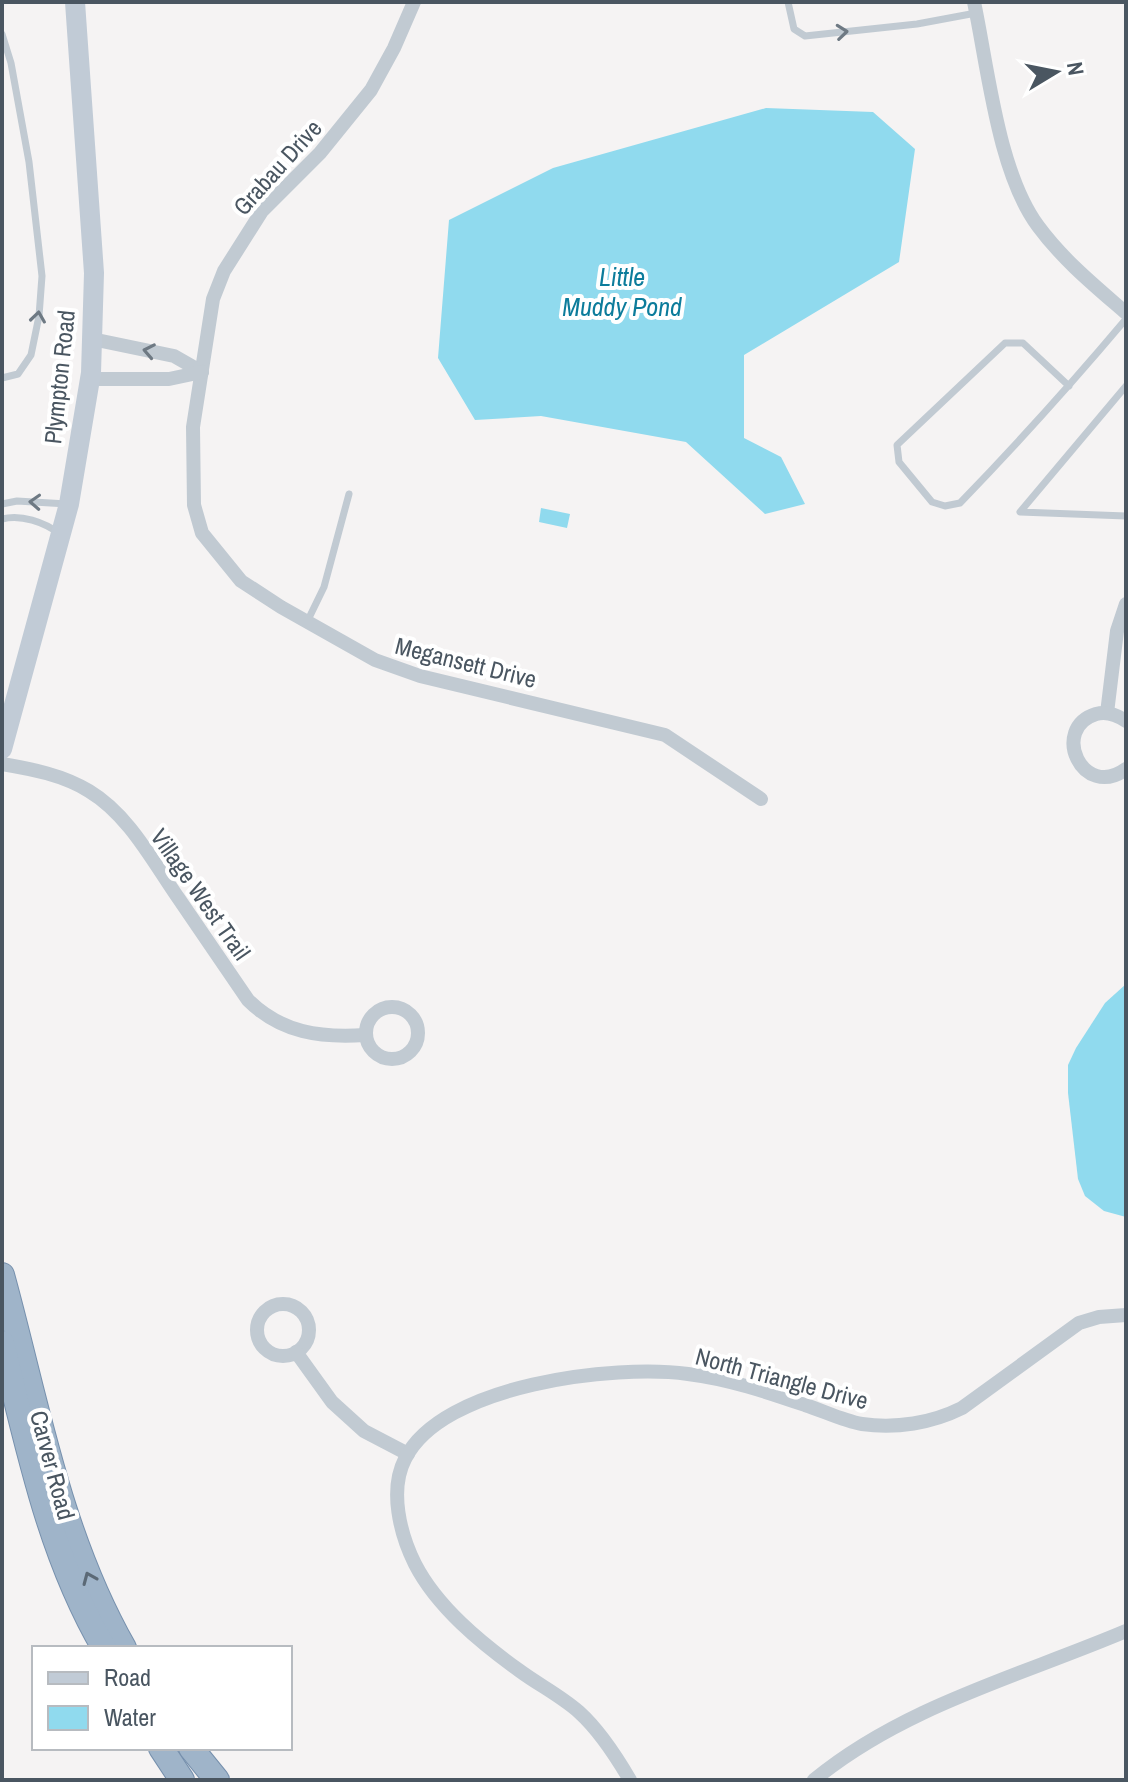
<svg xmlns="http://www.w3.org/2000/svg" width="1128" height="1782" font-family="'Archivo Narrow',sans-serif">
  <style>
    .water { fill: #90daee }
    .lines { fill: none; stroke-linecap: round; stroke-linejoin: round }
    .trunk-casing { stroke: #7690ad; stroke-width: 26 }
    .service { stroke: #c1cad2; stroke-width: 7 }
    .minor { stroke: #c1cad2; stroke-width: 14 }
    .secondary { stroke: #c1cbd6; stroke-width: 20 }
    .trunk { stroke: #9fb4c9; stroke-width: 24 }
    .oneway { stroke: #6e7983 }
    .oneway2 { stroke: #5b6976 }
    .labels { text-anchor: middle; dominant-baseline: central; stroke-width: 8; stroke-linejoin: round; paint-order: stroke }
    .street-label { font-size: 24px; fill: #4a5661; stroke: #fff }
    .water-label { font-size: 26px; font-style: italic; fill: #0c7c9b; stroke: #fff }
  </style>
  <rect width="100%" height="100%" fill="#f5f3f3"/>
  <!-- water -->
  <g class="water">
    <path d="M766,108l107,4 42,37 -16,113 -155,93v83l37,19 24,47 -40,10 -79,-72 -145,-26 -66,4 -37,-62 11,-138 104,-52z"/>
    <path d="M541,508l29,6 -3,14 -28,-6z"/>
    <path d="M1126,984v233l-22,-6 -19,-15 -7,-17 -10,-86v-28l8,-17 29,-45z"/>
  </g>
  <g class="lines">
    <!-- trunk casing -->
    <g class="trunk-casing">
      <g id="trunk">
        <path d="M2,1275c35,127 56,257 122,373"/>
        <path d="M2,1343c26,104 47,211 102,305"/>
        <path d="M161,1748l21,32"/>
        <path d="M191,1748l26,32"/>
      </g>
    </g>
    <!-- service -->
    <g class="service">
      <path d="M788,2l6,27 11,7 112,-12 59,-11"/>
      <path d="M2,34l9,29 18,99 13,114 -3,40 -8,39 -13,19 -16,4"/>
      <path d="M1069,386l-46,-43h-18l-108,102 2,17 33,40 13,4 15,-3c58,-60 113,-121 166,-184"/>
      <path d="M1126,386l-106,126 106,4"/>
      <path d="M2,504l15,-3 50,3"/>
      <path d="M2,519c19,-5 42,3 58,15"/>
      <path d="M307,622l17,-35 25,-93"/>
    </g>
    <!-- minor -->
    <g class="minor">
      <path d="M414,2l-20,46 -23,42 -51,63 -58,58 -38,60 -11,28 -20,128 1,78 8,28 39,48 40,26 94,53 45,16 245,59 96,64"/>
      <path d="M974,2c14,66 24,170 64,224 25,34 57,60 88,87"/>
      <path d="M92,339l82,17 28,16"/>
      <path d="M90,379h79l33,-7"/>
      <path d="M1107,713l10,-82 9,-27"/>
      <path d="M1126,721c-9,-6 -19,-10 -30,-7 -46,14 -14,87 30,55"/>
      <path d="M2,764c30,5 61,11 87,27 40,24 64,71 90,108 23,34 46,67 69,101 33,33 73,38 117,35"/>
      <circle cx="392" cy="1033" r="26"/>
      <circle cx="283" cy="1330" r="26"/>
      <path d="M296,1352l36,50 32,29 44,23"/>
      <path d="M630,1780c-14,-24 -30,-49 -51,-68 -18,-16 -40,-27 -59,-41 -39,-28 -83,-64 -105,-107 -15,-30 -26,-74 -10,-105 37,-75 210,-95 283,-85 41,5 79,18 117,31 19,6 38,16 57,19 34,5 70,-1 100,-16l117,-85 20,-6 27,-2"/>
      <path d="M814,1780c90,-74 206,-104 312,-149"/>
    </g>
    <!-- secondary -->
    <path class="secondary" d="M2,749l67,-245 22,-131 3,-100 -19,-271"/>
    <!-- trunk -->
    <use href="#trunk" class="trunk"/>
  </g>
  <!-- one-way arrows -->
  <defs><path id="oneway-chevron" d="M-2-3.5L2.5 0L-2 3.5" fill="none" stroke-width="1.6" stroke-linecap="round" stroke-linejoin="round" transform="scale(2)"/></defs>
  <g class="oneway">
    <use href="#oneway-chevron" transform="translate(842 32) rotate(-6)"/>
    <use href="#oneway-chevron" transform="translate(38 317) rotate(-82)"/>
    <use href="#oneway-chevron" transform="translate(149 351) rotate(-169)"/>
    <use href="#oneway-chevron" transform="translate(35 502) rotate(-177)"/>
  </g>
  <use class="oneway2" href="#oneway-chevron" transform="translate(89 1578) rotate(-113)"/>
  <g class="labels">
    <!-- street labels -->
    <g class="street-label">
      <text transform="translate(277 167) rotate(-48)">Grabau Drive</text>
      <text transform="translate(59 377) rotate(-84)">Plympton Road</text>
      <text transform="translate(466 662) rotate(14)">Megansett Drive</text>
      <text transform="translate(201 894) rotate(55)">Village West Trail</text>
      <text transform="translate(782 1378) rotate(15)">North Triangle Drive</text>
      <text transform="translate(53 1465) rotate(75)">Carver Road</text>
    </g>
    <!-- water labels -->
    <g class="water-label">
      <text x="622" y="276">Little<tspan x="622" dy="30">Muddy Pond</tspan></text>
    </g>
  </g>
  <!-- border -->
  <rect width="1128" height="1782" fill="none" stroke="#4a5661" stroke-width="8"/>
  <!-- legend -->
  <rect x="32" y="1646" width="260" height="104" fill="#ffffff" stroke="#b7bbc0" stroke-width="2"/>
  <rect x="48" y="1672" width="40" height="12" fill="#c1cbd6" stroke="#b7bbc0" stroke-width="2"/>
  <text x="104" y="1686" font-size="24" fill="#4a5661">Road</text>
  <rect x="48" y="1706" width="40" height="24" fill="#90daee" stroke="#b7bbc0" stroke-width="2"/>
  <text x="104" y="1726" font-size="24" fill="#4a5661">Water</text>
  <!-- north arrow -->
  <g transform="translate(1056 72) rotate(80)" stroke="#ffffff" stroke-width="6" paint-order="stroke">
  <path d="M0-6L14 30L0 20L-14 30Z" fill="#4a5661"/>
  <text y="-12" font-size="22" font-weight="bold" text-anchor="middle" fill="#4a5661">N</text>
  </g>
</svg>
